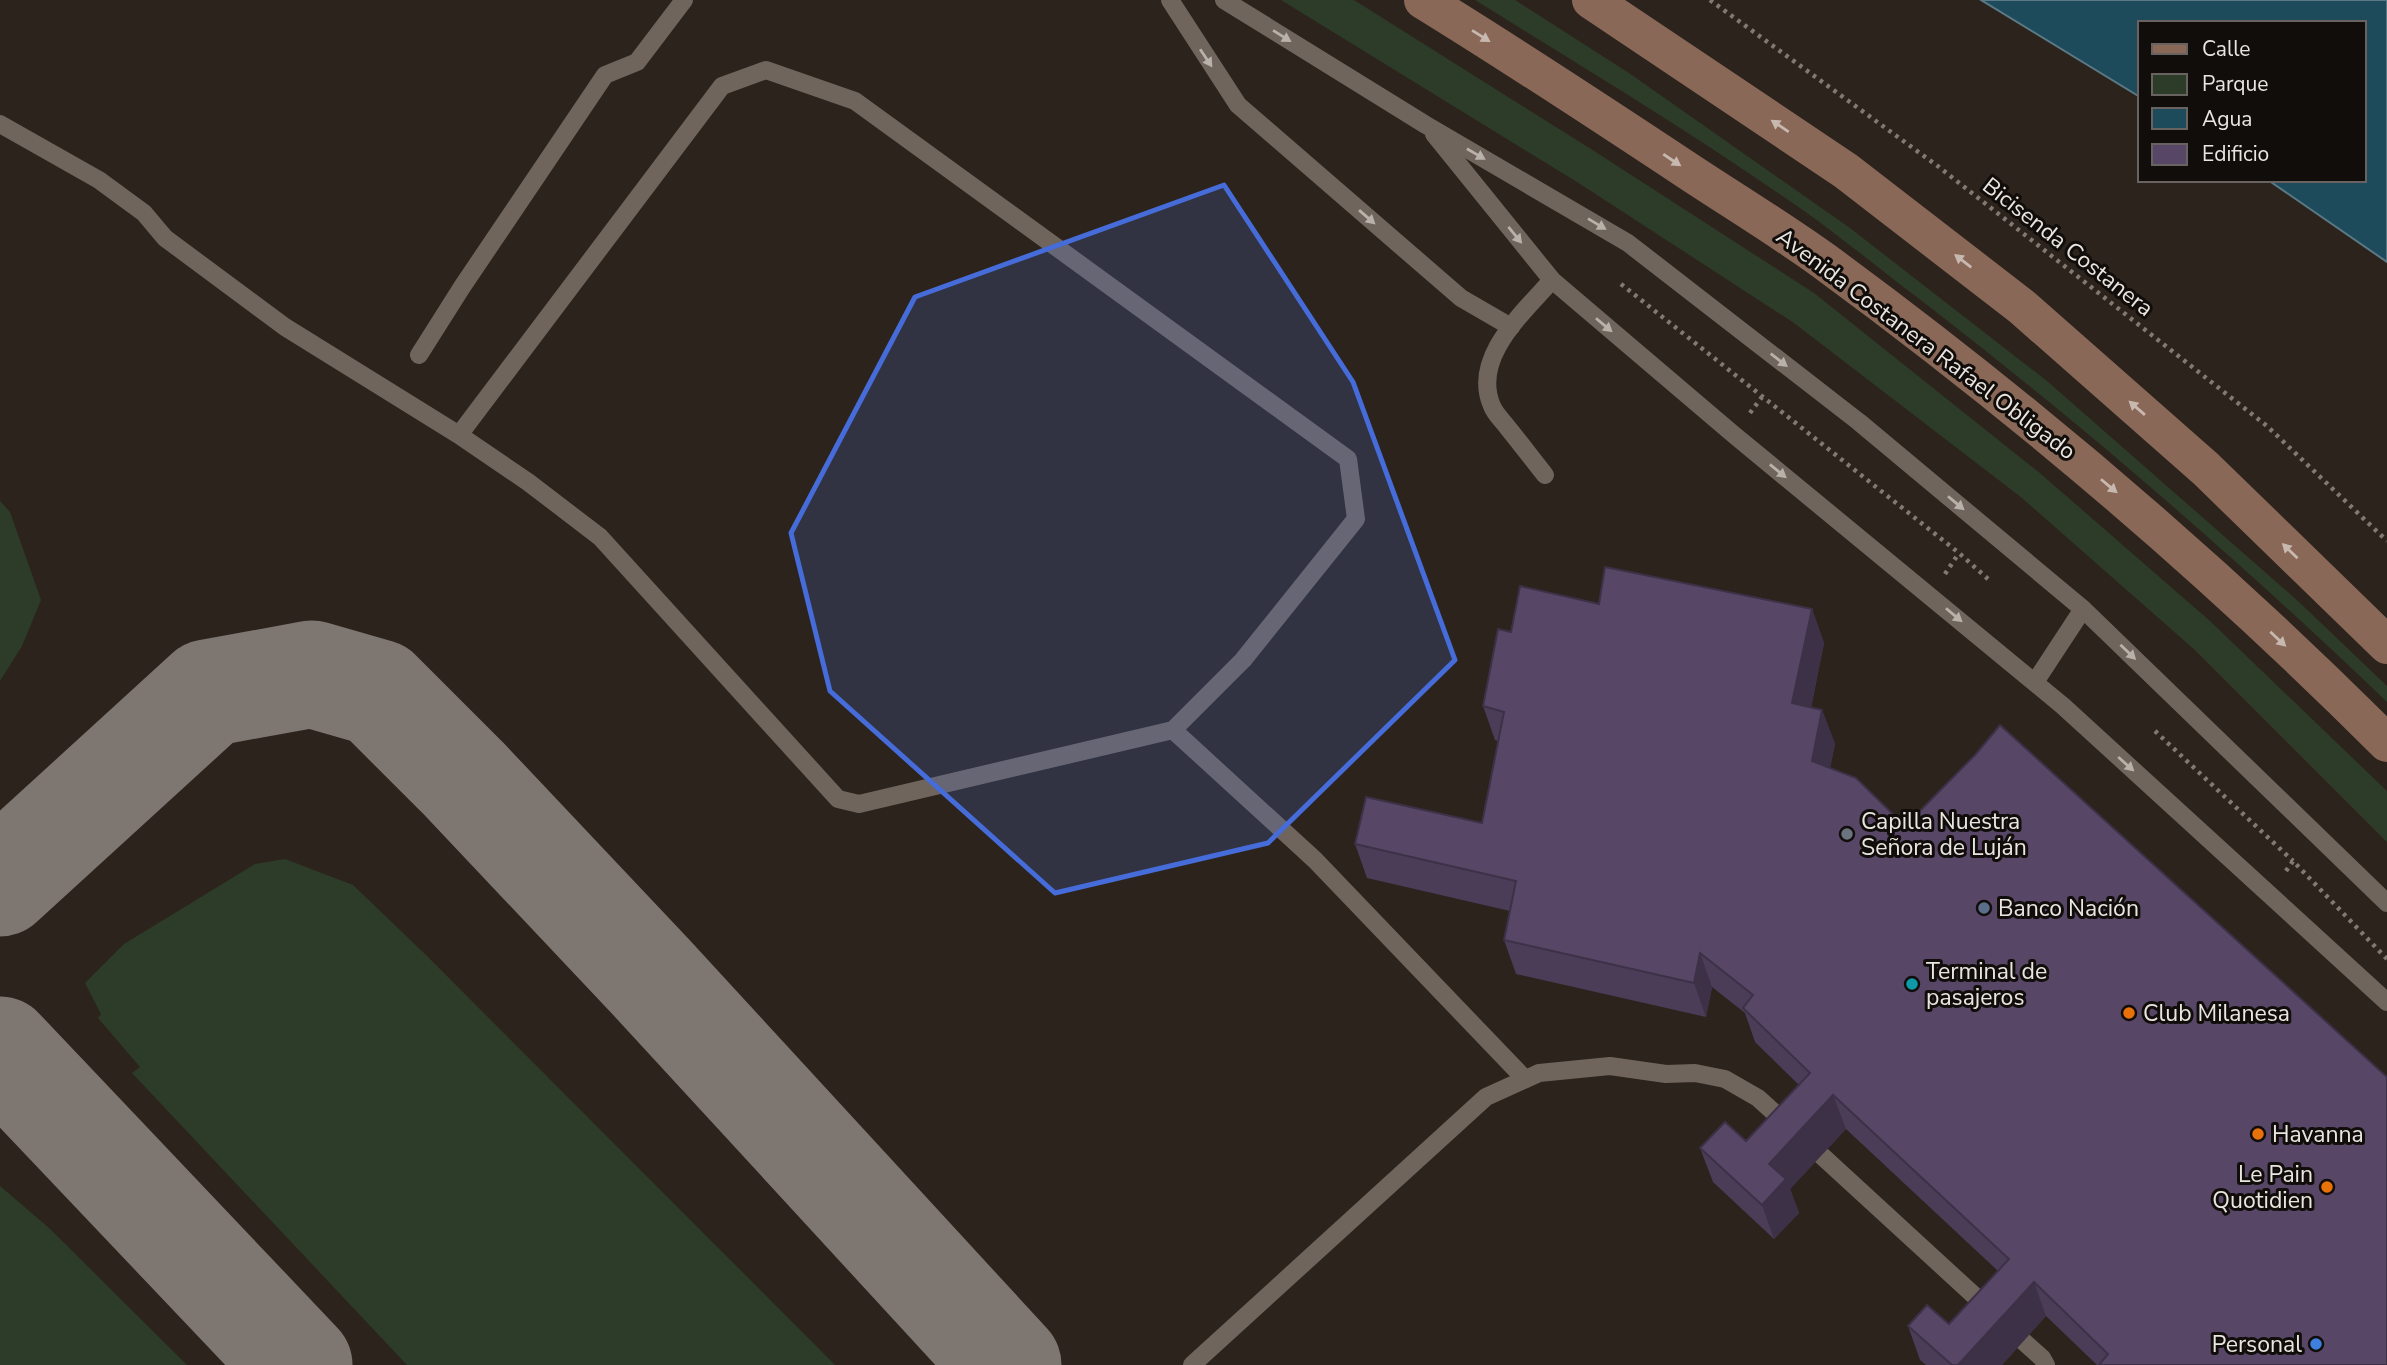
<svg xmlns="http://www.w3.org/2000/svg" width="2387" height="1365" font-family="'Nunito Sans',sans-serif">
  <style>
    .green { fill: #2d3c29 }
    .water { fill: #1d4b5c; stroke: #5a7984; stroke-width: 2 }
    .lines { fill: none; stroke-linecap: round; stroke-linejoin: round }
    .taxiway { stroke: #7e7670; stroke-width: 107 }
    .path { stroke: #817a73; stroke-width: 4.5; stroke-dasharray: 3.5 5; stroke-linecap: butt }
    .lane { stroke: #6f655c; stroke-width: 18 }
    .secondary { stroke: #8a6858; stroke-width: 38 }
    .wall { fill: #4b3c58 }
    .shaded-wall { fill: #3d3147 }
    .building { fill: #574666; stroke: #3d3147; stroke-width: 2 }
    .oneway { fill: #b9b2ab }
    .oneway2 { fill: #c8b9b0 }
    .marked { fill: #466cda; fill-opacity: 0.2; stroke: #466cda; stroke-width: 5; stroke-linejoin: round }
    .worship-dot { fill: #6b7280; stroke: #110d0a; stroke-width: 2.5 }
    .service-dot { fill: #5c6f8a; stroke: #110d0a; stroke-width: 2.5 }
    .culture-dot { fill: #0f9aa8; stroke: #110d0a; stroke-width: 2.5 }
    .food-dot { fill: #e8710a; stroke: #110d0a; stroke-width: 2.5 }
    .shop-dot { fill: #3f7fe0; stroke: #110d0a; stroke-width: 2.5 }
    .labels { text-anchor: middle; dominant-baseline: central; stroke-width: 6; stroke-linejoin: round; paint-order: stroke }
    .street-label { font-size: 23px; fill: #eae5e0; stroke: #110d0a }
    .poi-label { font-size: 23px; fill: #eae5e0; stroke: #110d0a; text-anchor: start }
  </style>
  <rect width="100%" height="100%" fill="#2c231c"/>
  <!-- green -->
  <g class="green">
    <path d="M1281,0h73l237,149 223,144 227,181 169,147 177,170v51l-191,-191 -174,-153 -228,-175 -217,-141z"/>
    <path d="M1475,0h40l114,73 221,155 197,153 251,220 89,85v16c-148,-142 -303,-276 -465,-401 -48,-36 -94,-75 -144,-108 -98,-68 -202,-130 -303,-193z"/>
    <path d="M0,501l10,11 31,88 -19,46 -22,35z"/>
    <path d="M285,859l68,26 73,70 409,410h-428l-275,-292 8,-6 -42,-49 3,-4 -16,-31 39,-39 131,-80z"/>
    <path d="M0,1186l49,42 138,137h-187z"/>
  </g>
  <!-- water -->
  <path class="water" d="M1981,0h406v262l-119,-82h96v-157h-224v74z"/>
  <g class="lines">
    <!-- taxiway -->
    <g class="taxiway">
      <path d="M0,883l208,-190 104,-19 66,19 86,86 186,197 358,389"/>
      <path d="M0,1050l299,315"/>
    </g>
    <!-- path -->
    <g class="path">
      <path d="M1710,0l229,167 328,259 120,115"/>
      <path d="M1621,284l338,269 29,26"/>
      <path d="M1750,413l12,-16"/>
      <path d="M1945,574l14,-21"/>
      <path d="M2155,731l138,130"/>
      <path d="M2286,871l7,-10 94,98"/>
    </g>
    <!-- lane -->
    <g class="lane">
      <path d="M1170,0l68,105 223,193 50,29"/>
      <path d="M1224,0l202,125 202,118 231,179 224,187 304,294"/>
      <path d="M0,124l99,56 45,33 21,25 120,89 174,108 69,47 72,55 238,262 21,5 314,-74 70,-70 113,-141 -8,-60 -493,-358 -89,-31 -44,16 -263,349"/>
      <path d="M1434,134l118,146 181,154 330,272 324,296"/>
      <path d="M419,355l43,-68 143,-212 32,-13 47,-62"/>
      <path d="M1545,475c-12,-15 -24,-31 -37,-47 -5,-7 -13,-14 -16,-22 -21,-48 31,-93 60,-126"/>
      <path d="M2035,682l48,-73"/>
      <path d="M1173,730l142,130 210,219"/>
      <path d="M1821,1155l170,156"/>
      <path d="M2023,1341l19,17 4,7"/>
      <path d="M1192,1365l294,-268 53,-24 71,-7 56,8 29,-1 30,6 33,19 31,28"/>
    </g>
    <!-- secondary -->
    <g class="secondary">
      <path d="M1423,0c91,56 179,114 268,173 44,29 90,57 133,88 199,146 388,307 563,482"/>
      <path d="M1591,0l255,171 176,136 184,162 181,176"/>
    </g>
  </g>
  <!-- wall -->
  <path class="wall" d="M1599,604l213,5 12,34 -13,65 11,2 13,34 -5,24 557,597h-290l-51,-49 -44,49h-76l-6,-5 -12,-34 41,-2 49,-53 -152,-142 -56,60 9,24 -25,26 -61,-57 -13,-34 46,-7 53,-56 -44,-43 -10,-29 -33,-26 -6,30 -190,-43 -12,-34 6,-29 -143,-33 -12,-34 127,-21 16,-82 -3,-1 -12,-34 28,-74z"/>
  <!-- shaded-wall -->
  <g class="shaded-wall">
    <path d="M1812,609l12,34 -19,94 -13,-34z"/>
    <path d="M1822,710l13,34 -11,51 -12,-34z"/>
    <path d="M1700,953l12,34 -6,30 -12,-34z"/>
    <path d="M1833,1095l13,34 -56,60 9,24 -25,26 -12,-34 7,-41z"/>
    <path d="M2034,1282l12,34 -44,49h-44z"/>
  </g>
  <!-- building -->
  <path class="building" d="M1605,567l207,42 -20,94 30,7 -10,51 44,17 49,48 71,-72 24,-29 387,352v288h-288l9,-11 -74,-72 -76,83h-6l-44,-39 19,-21 22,19 60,-65 -176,-164 -64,69 17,15 -24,26 -62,-57 25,-26 21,19 64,-68 -67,-65 10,-13 -53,-42 -6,30 -190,-43 12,-59 -161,-37 11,-47 116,26 22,-111 -21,-6 15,-77 13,3 9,-46 79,18z"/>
  <!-- one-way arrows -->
  <defs><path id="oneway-solid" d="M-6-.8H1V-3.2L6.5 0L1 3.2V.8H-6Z" transform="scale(1.75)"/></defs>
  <g class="oneway">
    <use href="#oneway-solid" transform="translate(1282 36) rotate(32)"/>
    <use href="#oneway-solid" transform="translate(1206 58) rotate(56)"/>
    <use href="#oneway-solid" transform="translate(1476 154) rotate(30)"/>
    <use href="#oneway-solid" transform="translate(1367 217) rotate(41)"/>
    <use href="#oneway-solid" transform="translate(1597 224) rotate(31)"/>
    <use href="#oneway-solid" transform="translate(1515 235) rotate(51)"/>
    <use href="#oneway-solid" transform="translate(1604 325) rotate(40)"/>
    <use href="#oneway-solid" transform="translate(1779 360) rotate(38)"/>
    <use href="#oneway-solid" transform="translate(1778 471) rotate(39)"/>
    <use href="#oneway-solid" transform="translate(1956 503) rotate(40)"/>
    <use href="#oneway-solid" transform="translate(1954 615) rotate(40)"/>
    <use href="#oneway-solid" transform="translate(2128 652) rotate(44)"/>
    <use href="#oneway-solid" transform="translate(2126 764) rotate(42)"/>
  </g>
  <g class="oneway2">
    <use href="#oneway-solid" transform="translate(1481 36) rotate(32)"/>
    <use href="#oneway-solid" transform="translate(1780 126) rotate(-146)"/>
    <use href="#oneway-solid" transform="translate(1672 160) rotate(34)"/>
    <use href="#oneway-solid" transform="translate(1963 261) rotate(-142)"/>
    <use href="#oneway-solid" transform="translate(2137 408) rotate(-139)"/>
    <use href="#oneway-solid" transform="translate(2109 486) rotate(40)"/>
    <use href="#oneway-solid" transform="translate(2290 551) rotate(-136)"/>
    <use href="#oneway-solid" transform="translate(2278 639) rotate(43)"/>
  </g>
  <!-- marked area -->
  <path class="marked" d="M1224,185l129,197 102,278 -187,183 -213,50 -225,-202 -39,-158 124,-236z"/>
  <!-- markers -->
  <circle class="worship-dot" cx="1847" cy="834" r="7"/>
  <circle class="service-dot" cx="1984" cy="908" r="7"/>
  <circle class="culture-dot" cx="1912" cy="984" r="7"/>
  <g class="food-dot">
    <circle cx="2129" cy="1013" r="7"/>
    <circle cx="2258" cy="1134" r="7"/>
    <circle cx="2327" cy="1187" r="7"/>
  </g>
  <circle class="shop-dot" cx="2316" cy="1344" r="7"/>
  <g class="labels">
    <!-- street labels -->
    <g class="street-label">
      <text transform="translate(2068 247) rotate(38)">Bicisenda Costanera</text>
      <text transform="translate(1926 344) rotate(37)">Avenida Costanera Rafael Obligado</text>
    </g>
    <!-- poi labels -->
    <g class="poi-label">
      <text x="1861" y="821">Capilla Nuestra<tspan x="1861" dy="26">Señora de Luján</tspan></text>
      <text x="1998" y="908">Banco Nación</text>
      <text x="1926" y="971">Terminal de<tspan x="1926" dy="26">pasajeros</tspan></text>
      <text x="2143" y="1013">Club Milanesa</text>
      <text x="2272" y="1134">Havanna</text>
      <text x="2313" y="1174" text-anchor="end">Le Pain<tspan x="2313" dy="26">Quotidien</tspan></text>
      <text x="2302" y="1344" text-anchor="end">Personal</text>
    </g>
  </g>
  <!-- legend -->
  <rect x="2138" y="21" width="228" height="161" fill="#110d0a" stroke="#686360" stroke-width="2"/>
  <rect x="2152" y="44" width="35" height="10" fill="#8a6858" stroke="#686360" stroke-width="2"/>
  <text x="2202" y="56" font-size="21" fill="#eae5e0">Calle</text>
  <rect x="2152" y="74" width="35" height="21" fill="#2d3c29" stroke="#686360" stroke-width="2"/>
  <text x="2202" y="91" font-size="21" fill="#eae5e0">Parque</text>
  <rect x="2152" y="108" width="35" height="21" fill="#1d4b5c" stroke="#686360" stroke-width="2"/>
  <text x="2202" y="126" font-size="21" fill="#eae5e0">Agua</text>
  <rect x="2152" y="144" width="35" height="21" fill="#574666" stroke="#686360" stroke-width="2"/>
  <text x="2202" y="161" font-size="21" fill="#eae5e0">Edificio</text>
</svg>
